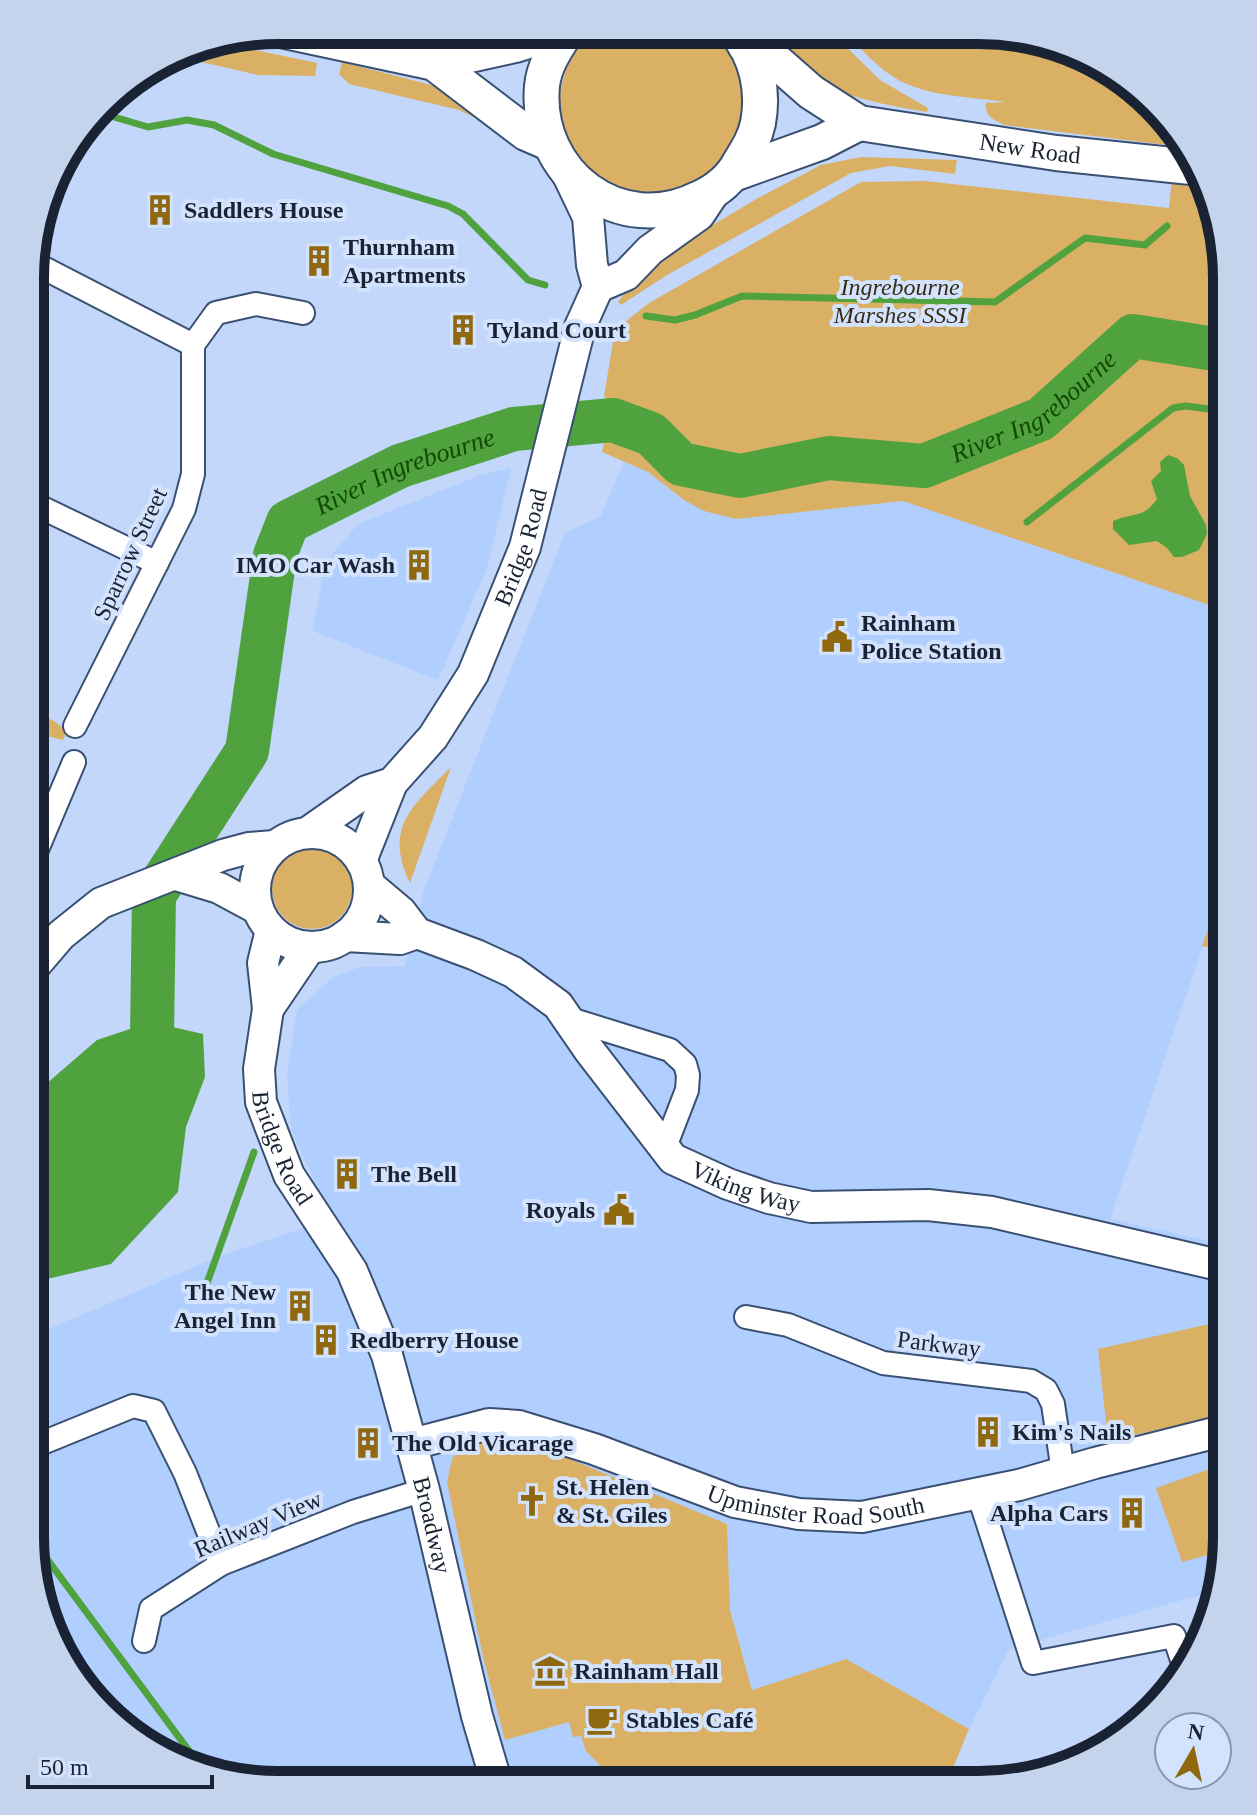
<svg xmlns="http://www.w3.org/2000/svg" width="1257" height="1815" font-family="Georgia,serif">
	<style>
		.built { fill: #b0cefe }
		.green { fill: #dab065 }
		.water { fill: #50a23f }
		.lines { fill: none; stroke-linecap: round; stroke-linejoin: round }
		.stream { stroke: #50a23f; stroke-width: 7 }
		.river { stroke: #50a23f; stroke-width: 44 }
		.street-casing { stroke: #3a5073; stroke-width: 26 }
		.secondary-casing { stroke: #3a5073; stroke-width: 34 }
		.primary-casing { stroke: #3a5073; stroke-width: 38 }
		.street { stroke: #fff; stroke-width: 22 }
		.secondary { stroke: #fff; stroke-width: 30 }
		.primary { stroke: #fff; stroke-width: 34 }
		.labels { text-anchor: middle; stroke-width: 8; stroke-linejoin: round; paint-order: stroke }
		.street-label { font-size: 24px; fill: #1a2333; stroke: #d4e3fd }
		.poi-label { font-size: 24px; font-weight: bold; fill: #1a2333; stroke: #d4e3fd; text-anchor: start }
		.park-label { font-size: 24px; font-style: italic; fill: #392d18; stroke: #d4e3fd }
		.water-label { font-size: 26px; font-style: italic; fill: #124903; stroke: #d4e3fd }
		.rim { fill: none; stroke: #1a2333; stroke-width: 10 }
	</style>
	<rect width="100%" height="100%" fill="#c2d7f9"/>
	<g class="built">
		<path d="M624,461L648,472L684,500L704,510L736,519L903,501L1227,611V875L1110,1219L1227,1245L1226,1554L1214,1591L1009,1649L969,1729L846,1659L752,1690L730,1610L727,1524L467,1441L452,1459L447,1482L483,1657L505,1739L569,1722L581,1735L586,1751L599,1764L605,1777L595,1784L246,1783L127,1734L55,1646L30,1538V1337L215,1258L332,1218L291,1130L287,1073L297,1010L332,978L360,967L405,966L423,892L565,533L601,516Z"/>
		<path d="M511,468L487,568L438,680L313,631L325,563L358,524L481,475Z"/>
	</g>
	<g class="green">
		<path d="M364,30L487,31C444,44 407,37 364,30Z"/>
		<path d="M593,31H712C739,58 747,82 742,119C740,134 732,144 724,157C711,176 692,188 670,192C573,205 522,99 593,31Z"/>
		<path d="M773,31L831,32L880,80L928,108L927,112C865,101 806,93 773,31Z"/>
		<path d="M845,32H1012L1130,81L1202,169L1227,277V611L903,501L736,519L704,511L684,500L648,472L602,452L612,406L604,396L615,330L649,303L861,182L925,181L1169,208L1175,146L1004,125C993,119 985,117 986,103L1005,102C973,97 936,97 907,84C883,74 862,50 845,32Z"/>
		<path d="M199,43L198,48L219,53L222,43L317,63L315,76L258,75L175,56Z"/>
		<path d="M342,62L435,86L455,95L499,129L459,110L349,84L339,74Z"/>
		<path d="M861,157L957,160L955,174L890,166L851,173L667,275L621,305L618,302L636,278L666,253L758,198L821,165Z"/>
		<path d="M31,710L54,721L67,731L63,740L46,736L31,729Z"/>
		<path d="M451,767L410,883C383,826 414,805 451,767Z"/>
		<circle cx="312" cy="889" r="40"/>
		<path d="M1227,875V952L1202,946Z"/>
		<path d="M1227,1320L1226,1414L1108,1441L1098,1349Z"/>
		<path d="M509,1434L727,1524L730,1610L752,1690L846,1659L969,1729L946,1785L610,1784L599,1764L586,1751L581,1736L573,1737L569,1722L505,1740L483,1657L447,1482L452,1459L467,1441Z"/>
		<path d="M1226,1463V1550L1182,1562L1156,1488Z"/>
	</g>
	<g class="water">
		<path d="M1168,455L1177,458L1184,465L1190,496L1206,525L1207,534L1199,550L1182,557H1174L1167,548L1157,541L1129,545L1113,529V521C1134,512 1143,519 1157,499L1151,481L1161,471L1160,462Z"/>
		<path d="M151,1022L203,1034L205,1077L186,1127L178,1192L111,1264L30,1283L31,1097L97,1040Z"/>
	</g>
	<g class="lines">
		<g class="stream">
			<path d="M97,112L148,127L187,120L214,125L273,154L448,206L463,214L528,280L545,285"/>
			<path d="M646,316L675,320L695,315L742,296L995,302L1085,238L1145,245L1167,226"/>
			<path d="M1027,522L1173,408L1186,406L1209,409"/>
			<path d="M194,1290L207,1283L254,1152"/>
			<path d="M30,1536L198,1763"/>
		</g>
		<path class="river" id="s1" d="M131,1075L152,1037L154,895L247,751L275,555L288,522L400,466L514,429L613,420L651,434L681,464L740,476L829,458L924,466L1041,419L1133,336L1227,351"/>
		<defs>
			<g id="street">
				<path d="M32,262L193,345V474L184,509L75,726"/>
				<path d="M193,345L216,313L256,304L303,313"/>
				<path d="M32,503L157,563"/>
				<path d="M31,864L74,762"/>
				<path d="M570,1019L670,1050L685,1064L688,1075L687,1090L665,1147"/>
				<path d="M746,1317L788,1325L883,1363L1031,1381L1046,1390L1053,1404L1063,1472"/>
				<path d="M30,1448L133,1406L154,1411L185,1473L221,1564"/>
				<path d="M978,1493L1033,1663L1174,1636L1186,1672"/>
				<path d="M144,1641L151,1609L221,1564L353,1512L424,1490"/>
			</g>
			<g id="secondary">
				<path d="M598,287L626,275L650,250L699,215L715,191"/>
				<path d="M307,833L367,791L392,783"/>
				<circle cx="312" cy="890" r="57"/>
				<path id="s2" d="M361,861L392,783L433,737L473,674L525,547L580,327L598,287L592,265L588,217L566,171"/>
				<path d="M176,875L219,888L258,909"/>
				<path d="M369,885L401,912L417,933"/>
				<path id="s3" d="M271,930L263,963L268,1009L259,1069L261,1102L289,1175L352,1271L387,1355L424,1490L477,1716L497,1784"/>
				<path id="s4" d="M417,933L476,955L513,972L558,1005L589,1050L673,1159L728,1184L769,1198L811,1207L928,1205L992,1212L1227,1267"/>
				<path d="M345,936L400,939L417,933"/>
				<path d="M31,970L61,935L101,903L223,855L249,848L275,846"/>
				<path d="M268,1009L310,947"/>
				<path id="s5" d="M412,1444L489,1424L519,1426L594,1449L735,1502L799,1514L862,1517L1019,1485L1095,1463L1226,1430"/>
			</g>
			<g id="primary">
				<path d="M280,30L434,63L526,133L549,143"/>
				<path d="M567,31C556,48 544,65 542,86C534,174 620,239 700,198C718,190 731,179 740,162C748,149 755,138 758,123C764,91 757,56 735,31"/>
				<path id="s6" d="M745,45L770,56L811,92L859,123L1056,153L1201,168"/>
				<path d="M434,63L515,45L560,31"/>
				<path d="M733,174L822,142L859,123"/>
			</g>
		</defs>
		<use href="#street" class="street-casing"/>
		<use href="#secondary" class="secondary-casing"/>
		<use href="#primary" class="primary-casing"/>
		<use href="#street" class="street"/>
		<use href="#secondary" class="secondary"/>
		<use href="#primary" class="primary"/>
	</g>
	<defs>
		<symbol id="building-bare" viewBox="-9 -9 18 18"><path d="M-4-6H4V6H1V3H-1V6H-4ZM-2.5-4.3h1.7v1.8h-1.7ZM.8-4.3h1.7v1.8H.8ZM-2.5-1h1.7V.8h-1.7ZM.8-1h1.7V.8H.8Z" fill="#90680f" stroke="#d4e3fd" stroke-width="2.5" paint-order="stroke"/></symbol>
		<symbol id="civic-bare" viewBox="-9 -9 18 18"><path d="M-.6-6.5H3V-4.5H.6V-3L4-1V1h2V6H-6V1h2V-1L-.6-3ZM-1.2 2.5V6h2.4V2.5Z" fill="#90680f" stroke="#d4e3fd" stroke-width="2.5" paint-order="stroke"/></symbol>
		<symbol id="church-bare" viewBox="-9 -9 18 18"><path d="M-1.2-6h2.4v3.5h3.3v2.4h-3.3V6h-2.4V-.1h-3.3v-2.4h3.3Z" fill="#90680f" stroke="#d4e3fd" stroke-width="2.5" paint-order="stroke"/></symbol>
		<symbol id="museum-bare" viewBox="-9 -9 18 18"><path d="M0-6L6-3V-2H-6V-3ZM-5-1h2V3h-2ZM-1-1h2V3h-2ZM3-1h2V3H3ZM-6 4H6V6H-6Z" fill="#90680f" stroke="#d4e3fd" stroke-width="2.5" paint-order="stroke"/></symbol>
		<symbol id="cafe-bare" viewBox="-9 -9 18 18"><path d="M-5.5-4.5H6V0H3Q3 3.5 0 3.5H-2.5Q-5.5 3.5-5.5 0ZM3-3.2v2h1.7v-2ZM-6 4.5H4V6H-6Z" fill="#90680f" stroke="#d4e3fd" stroke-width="2.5" paint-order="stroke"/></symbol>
	</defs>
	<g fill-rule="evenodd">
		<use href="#building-bare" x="138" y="188" width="44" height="44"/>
		<use href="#building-bare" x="297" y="239" width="44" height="44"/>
		<use href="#building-bare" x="441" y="308" width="44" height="44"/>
		<use href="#building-bare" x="397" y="543" width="44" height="44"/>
		<use href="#civic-bare" x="815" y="615" width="44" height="44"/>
		<use href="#building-bare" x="325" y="1152" width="44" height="44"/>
		<use href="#civic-bare" x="597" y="1188" width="44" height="44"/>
		<use href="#building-bare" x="278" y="1284" width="44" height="44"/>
		<use href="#building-bare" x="304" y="1318" width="44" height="44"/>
		<use href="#building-bare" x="966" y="1410" width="44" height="44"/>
		<use href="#building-bare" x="346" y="1421" width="44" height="44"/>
		<use href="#church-bare" x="510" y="1479" width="44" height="44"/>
		<use href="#building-bare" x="1110" y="1491" width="44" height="44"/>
		<use href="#museum-bare" x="528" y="1649" width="44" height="44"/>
		<use href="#cafe-bare" x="580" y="1698" width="44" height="44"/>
	</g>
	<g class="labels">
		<g class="street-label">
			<text dy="8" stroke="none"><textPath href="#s6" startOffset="312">New Road</textPath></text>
			<text dy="8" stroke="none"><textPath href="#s2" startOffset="356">Bridge Road</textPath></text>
			<text transform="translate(130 554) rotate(-65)" y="8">Sparrow Street</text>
			<text dy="8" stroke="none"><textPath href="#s3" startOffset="224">Bridge Road</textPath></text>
			<text dy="8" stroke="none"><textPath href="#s4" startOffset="430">Viking Way</textPath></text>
			<text transform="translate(939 1344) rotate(7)" y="8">Parkway</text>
			<text dy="8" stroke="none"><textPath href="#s5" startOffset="420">Upminster Road South</textPath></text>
			<text transform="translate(258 1524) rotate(-23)" y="8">Railway View</text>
			<text dy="8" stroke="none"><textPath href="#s3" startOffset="634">Broadway</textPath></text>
		</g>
		<g class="poi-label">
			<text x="184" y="218">Saddlers House</text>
			<text x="343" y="255">Thurnham<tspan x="343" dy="28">Apartments</tspan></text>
			<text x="487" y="338">Tyland Court</text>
			<text x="395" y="573" text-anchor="end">IMO Car Wash</text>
			<text x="861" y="631">Rainham<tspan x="861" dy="28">Police Station</tspan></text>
			<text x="371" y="1182">The Bell</text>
			<text x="595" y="1218" text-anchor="end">Royals</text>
			<text x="276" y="1300" text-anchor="end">The New<tspan x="276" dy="28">Angel Inn</tspan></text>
			<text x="350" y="1348">Redberry House</text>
			<text x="1012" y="1440">Kim's Nails</text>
			<text x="392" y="1451">The Old Vicarage</text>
			<text x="556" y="1495">St. Helen<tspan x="556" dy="28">&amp; St. Giles</tspan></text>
			<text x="1108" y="1521" text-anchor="end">Alpha Cars</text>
			<text x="574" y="1679">Rainham Hall</text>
			<text x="626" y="1728">Stables Café</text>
		</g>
		<g class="park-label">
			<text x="900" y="295">Ingrebourne<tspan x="900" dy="28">Marshes SSSI</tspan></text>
		</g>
		<g class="water-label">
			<text dy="9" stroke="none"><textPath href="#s1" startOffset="1390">River Ingrebourne</textPath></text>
			<text dy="9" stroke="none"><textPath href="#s1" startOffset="718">River Ingrebourne</textPath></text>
		</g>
	</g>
	<path d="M0 0H1257V1815H0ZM278 44H979A234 234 0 0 1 1213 278V1537A234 234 0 0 1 979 1771H278A234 234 0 0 1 44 1537V278A234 234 0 0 1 278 44Z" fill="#c5d4ed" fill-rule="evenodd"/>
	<path class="rim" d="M278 44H979A234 234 0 0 1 1213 278V1537A234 234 0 0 1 979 1771H278A234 234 0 0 1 44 1537V278A234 234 0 0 1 278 44Z"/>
	<g transform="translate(1193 1751) rotate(9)"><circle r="38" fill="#d4e3fd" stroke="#8a96ac" stroke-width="2"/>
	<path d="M0-6L14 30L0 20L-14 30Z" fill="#90680f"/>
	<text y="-12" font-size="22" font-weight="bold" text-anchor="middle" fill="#1a2333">N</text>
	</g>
	<path d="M28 1775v12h184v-12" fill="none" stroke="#1a2333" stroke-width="4"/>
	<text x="40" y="1775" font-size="24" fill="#1a2333" stroke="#d4e3fd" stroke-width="6" paint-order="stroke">50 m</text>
</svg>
